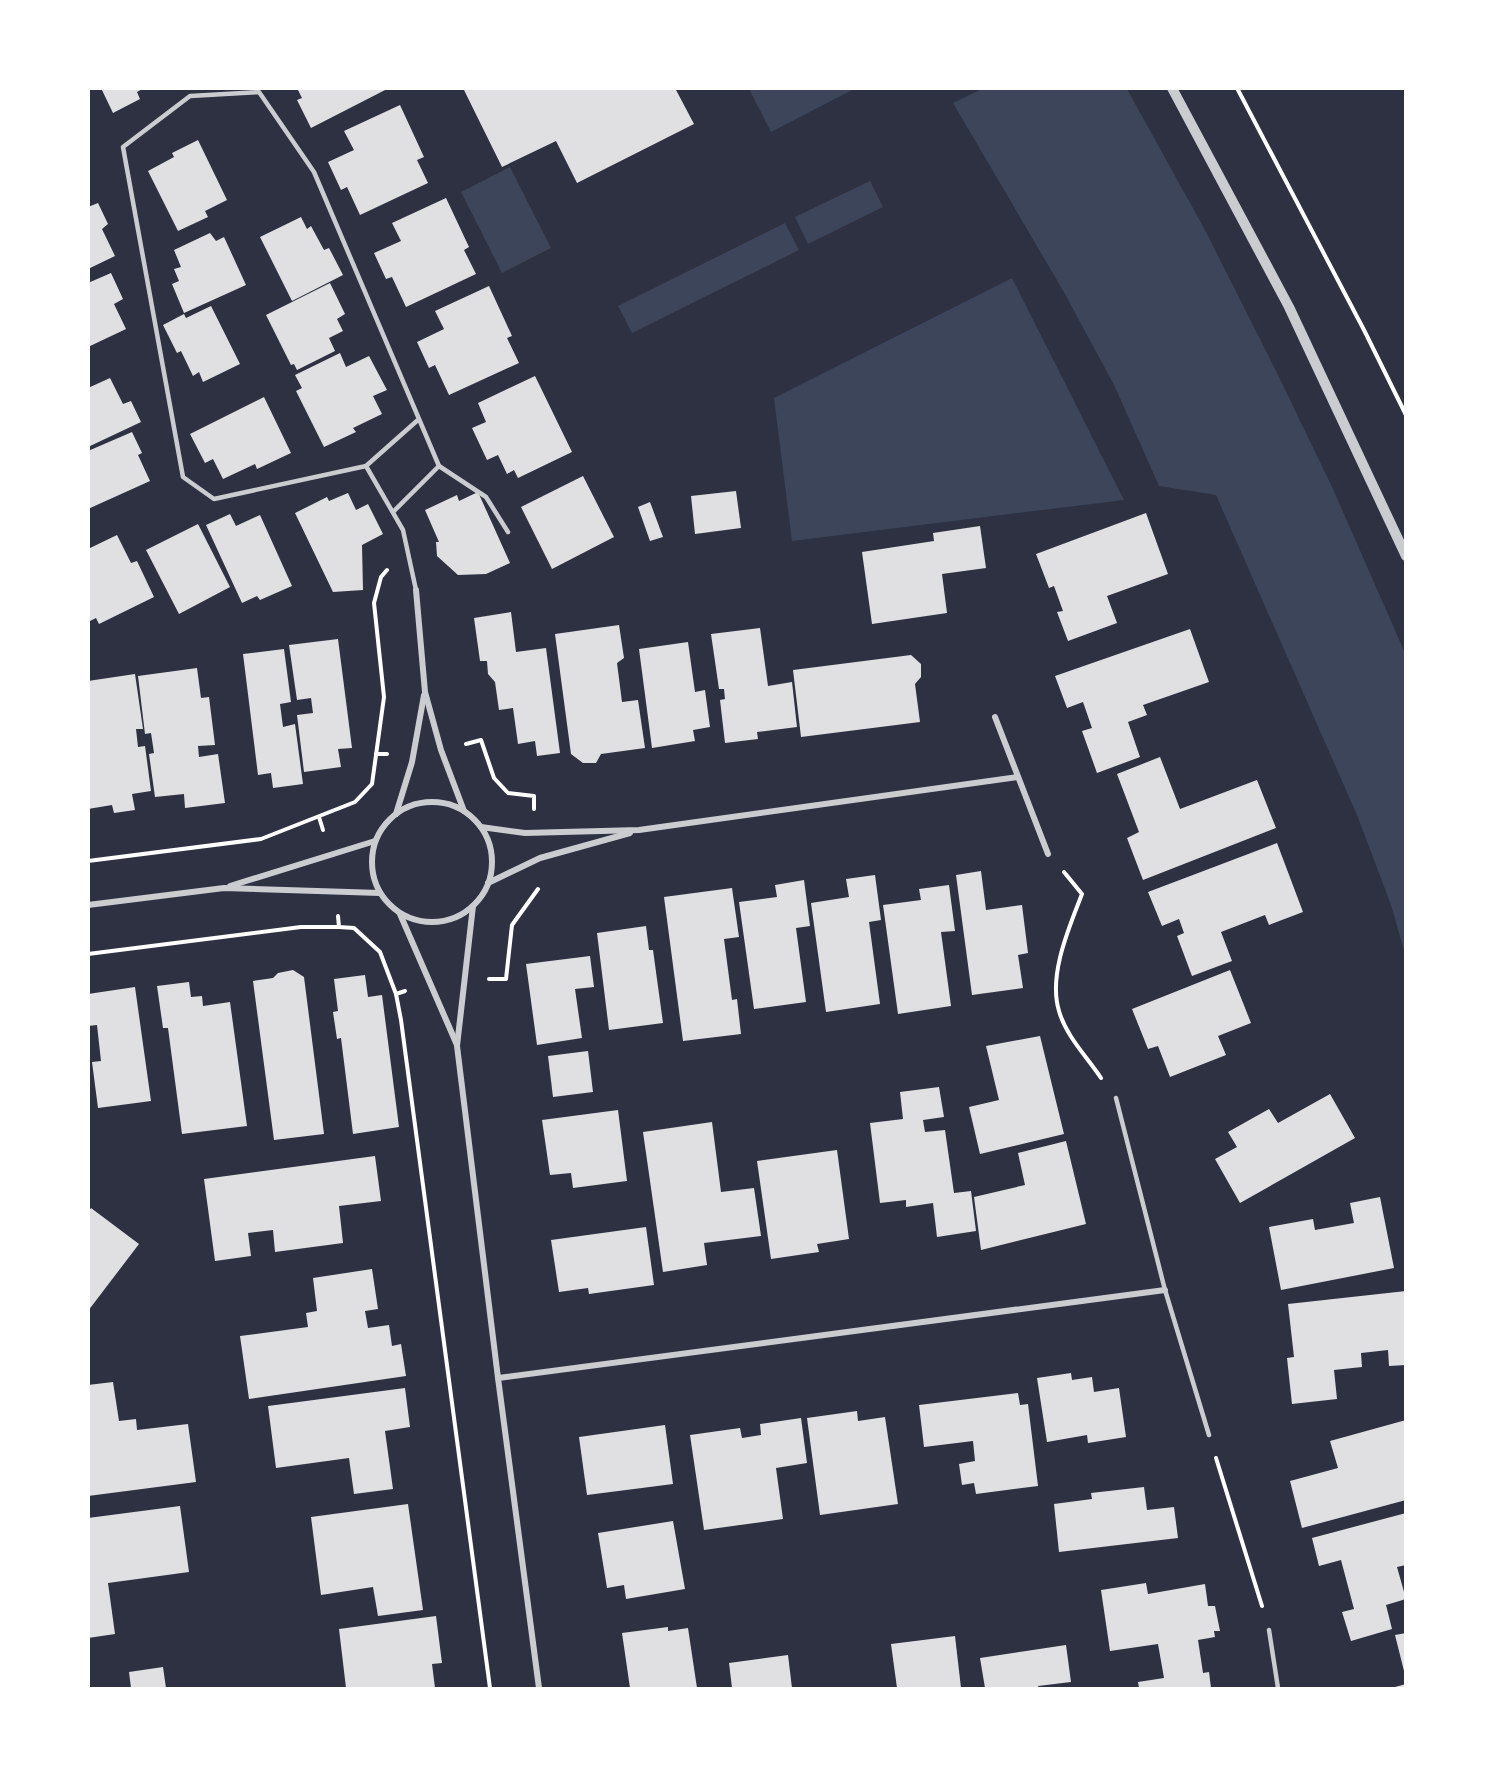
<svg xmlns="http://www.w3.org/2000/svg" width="1494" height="1777" font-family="'Varela Round',sans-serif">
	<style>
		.green { fill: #3c4559 }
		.building { fill: #e0e0e3 }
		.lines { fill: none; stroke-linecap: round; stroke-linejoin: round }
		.path { stroke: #fff; stroke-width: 4 }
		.service { stroke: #caccd0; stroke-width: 4.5 }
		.minor { stroke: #caccd0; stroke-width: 6 }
		.tertiary { stroke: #caccd0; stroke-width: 10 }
	</style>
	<rect width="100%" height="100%" fill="#2d3142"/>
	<g class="green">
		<path d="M749,89H854L771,132Z"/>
		<path d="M982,89H1127L1205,230L1280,379L1333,489L1405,653V954L1391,905L1357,815L1216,495L1159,486L1115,387L1065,294L953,103Z"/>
		<path d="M510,167L551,248L502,273L461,192Z"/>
		<path d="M870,181L883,207L808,244L795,217Z"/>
		<path d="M785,223L799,250L632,333L618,306Z"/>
		<path d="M1012,278L1124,500L792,541L774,398Z"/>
	</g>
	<g class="building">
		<path d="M101,88H144L137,92L140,99L113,113Z"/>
		<path d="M297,88H389L311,128L297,100L302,98Z"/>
		<path d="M463,88H675L694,124L577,183L556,141L502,167Z"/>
		<path d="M400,105L424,157L417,160L428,183L360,215L347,187L341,190L328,162L354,150L344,131Z"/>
		<path d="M198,140L227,200L205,211L208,217L178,231L148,171L174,157L172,153Z"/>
		<path d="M446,198L469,247L464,250L476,274L406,307L392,277L386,279L374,253L401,241L392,223Z"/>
		<path d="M98,203L108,224L102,229L115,256L88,269V207Z"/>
		<path d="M301,217L307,229L311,226L324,250L329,248L343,275L292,301L260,237Z"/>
		<path d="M210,233L216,241L224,237L246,285L184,313L172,284L179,281L174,269L181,267L174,250Z"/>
		<path d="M111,273L123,299L114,304L126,329L88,347V283Z"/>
		<path d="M330,283L345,314L337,319L343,331L329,338L335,351L297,370L294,364L291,365L266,315Z"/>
		<path d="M489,286L512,336L507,338L519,363L449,395L435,365L429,368L417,342L444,329L435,311Z"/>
		<path d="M211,306L240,364L203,382L199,372L193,376L181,351L177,353L163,325L184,314L186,318Z"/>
		<path d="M340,353L346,367L369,356L387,390L373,396L382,414L353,428L356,432L324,447L296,391L302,388L295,375Z"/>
		<path d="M535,376L572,452L518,478L514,470L507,474L498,455L487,460L472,428L486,422L478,403Z"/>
		<path d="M110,378L123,404L131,401L141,422L88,447V388Z"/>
		<path d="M264,397L291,453L257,469L255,464L223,479L213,459L205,463L190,434Z"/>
		<path d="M132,432L142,453L138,455L150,481L88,509V451Z"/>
		<path d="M583,476L614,537L552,569L521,507Z"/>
		<path d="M736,491L741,528L695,534L691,496Z"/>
		<path d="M478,492L510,563L486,574L458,575L437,556L436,542H439L425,510L457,495L459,501Z"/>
		<path d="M348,493L356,510L368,504L383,534L362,545L363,590L333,592L295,513L327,497L329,501Z"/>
		<path d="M650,502L663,537L650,541L638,507Z"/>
		<path d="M1146,513L1168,574L1107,596L1117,623L1068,641L1057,612L1063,611L1054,586L1049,588L1036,554Z"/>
		<path d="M230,514L236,526L260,515L292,586L260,600L257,596L242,603L206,525Z"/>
		<path d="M198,524L230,587L179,614L146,550Z"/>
		<path d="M980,526L986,568L942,574L947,613L872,624L862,552L934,541L933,533Z"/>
		<path d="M117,535L131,563L137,561L154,597L99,624L96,618L88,622V549Z"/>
		<path d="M511,612L516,652L546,648L560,753L537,756L535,741L518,744L513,708L499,710L495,682L488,674L487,661H480L474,618Z"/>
		<path d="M619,625L624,658L617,663L622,702L638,700L645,748L601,754L596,763H583L571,754L555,634Z"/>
		<path d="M760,628L768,686L792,682L797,727L757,732L758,739L725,743L720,700L725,699L724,689H719L711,634Z"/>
		<path d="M1190,629L1209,682L1143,705L1147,715L1128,722L1140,757L1097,773L1082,731L1092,728L1083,702L1067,708L1055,676Z"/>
		<path d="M338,639L352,748L338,749L341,767L304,772L297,715L313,713L311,698L297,700L289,645Z"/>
		<path d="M688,642L695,692L705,690L710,727L693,730L695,741L652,748L639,649Z"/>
		<path d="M284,649L291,702L280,704L283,727L295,724L303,784L273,788L271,773L258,775L243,654Z"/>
		<path d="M911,655L921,664V677L915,684L920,722L801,737L793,670Z"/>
		<path d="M197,668L201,698L209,697L215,745L198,746L199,757L218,754L225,803L185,808L184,794L155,797L149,754L154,753L151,733L145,734L138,676Z"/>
		<path d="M135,674L143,729H136L138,747L145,746L151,791L132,794L135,810L114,813L112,805L88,809V681Z"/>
		<path d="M1160,757L1180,809L1257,780L1276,828L1143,880L1127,838L1139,832L1117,774Z"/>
		<path d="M1277,843L1303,912L1269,925L1265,915L1221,932L1232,961L1192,976L1177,936L1184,933L1179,919L1162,926L1148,892Z"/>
		<path d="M981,871L986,910L1022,905L1028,953L1018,955L1023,988L972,995L956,875Z"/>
		<path d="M875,875L881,920L869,922L880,1004L826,1012L811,903L849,897L846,879Z"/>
		<path d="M804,880L810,926L796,928L806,1002L754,1009L739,902L777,897L775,885Z"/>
		<path d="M949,885L955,931L941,932L951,1006L898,1014L883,905L921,900L919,889Z"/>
		<path d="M732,888L739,937L724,939L732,1000L737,999L741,1034L683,1041L664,897Z"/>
		<path d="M646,926L649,950H653L663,1023L609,1030L597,933Z"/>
		<path d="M590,956L594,987L575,989L582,1038L537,1045L526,964Z"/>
		<path d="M293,970L304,977L324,1134L274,1140L253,981L273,978L278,973Z"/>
		<path d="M1230,970L1251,1023L1218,1036L1226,1055L1170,1077L1158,1046L1148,1049L1132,1009Z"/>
		<path d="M365,975L368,997L382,995L399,1127L353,1134L341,1038L337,1039L333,1012L338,1011L334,979Z"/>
		<path d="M189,982L191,997L202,996L203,1006L230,1002L247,1126L182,1134L168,1028H163L157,986Z"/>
		<path d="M135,987L151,1101L98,1108L92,1062L101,1061L97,1025L88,1026V994Z"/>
		<path d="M1040,1036L1064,1134L980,1154L969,1107L999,1100L986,1046Z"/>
		<path d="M588,1051L593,1092L553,1097L548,1056Z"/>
		<path d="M939,1087L944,1117L923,1120L925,1132L945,1130L954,1193L971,1191L976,1231L937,1237L933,1203L906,1207V1200L880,1203L870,1123L903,1119L900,1092Z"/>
		<path d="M1330,1094L1355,1138L1240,1203L1215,1159L1237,1147L1228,1132L1269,1109L1278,1123Z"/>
		<path d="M618,1110L627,1181L573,1188L571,1173L550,1175L542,1120Z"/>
		<path d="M712,1122L721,1192L754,1188L761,1236L704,1243L707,1265L663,1272L643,1132Z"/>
		<path d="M1066,1141L1086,1224L981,1250L974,1197L1025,1185L1018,1153Z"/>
		<path d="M837,1150L849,1239L817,1244L819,1252L771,1259L757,1161Z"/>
		<path d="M375,1156L381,1201L339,1206L343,1243L275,1252L273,1230L248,1233L251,1256L215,1261L204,1179Z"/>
		<path d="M1380,1197L1394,1268L1281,1290L1269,1227L1313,1219L1315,1230L1354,1223L1350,1203Z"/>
		<path d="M91,1208L139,1244L88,1311V1212Z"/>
		<path d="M646,1227L654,1285L589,1294L588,1288L559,1292L551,1240Z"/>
		<path d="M372,1269L378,1309L365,1311L368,1328L389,1325L392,1346L401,1344L406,1376L249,1399L240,1336L308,1327L306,1313L317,1311L313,1278Z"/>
		<path d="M1406,1291V1365L1389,1366L1388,1350L1361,1353L1362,1367L1334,1370L1337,1399L1292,1404L1287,1358L1294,1357L1288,1304Z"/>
		<path d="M1071,1373L1072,1380L1092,1377L1094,1392L1119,1388L1126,1437L1088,1443L1087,1435L1047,1442L1037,1378Z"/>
		<path d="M113,1382L119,1421L136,1419L137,1430L188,1424L196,1482L88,1496V1385Z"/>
		<path d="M405,1388L410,1427L385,1431L393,1489L354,1494L349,1458L276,1468L268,1406Z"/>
		<path d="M1018,1393L1020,1405L1028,1404L1038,1486L976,1494L974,1483L962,1485L959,1464L975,1461L973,1441L924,1447L919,1405Z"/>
		<path d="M857,1411L858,1421L885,1417L898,1504L820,1515L807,1418Z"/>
		<path d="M801,1418L807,1463L776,1468L783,1519L704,1530L690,1435L740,1428L742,1438L761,1435L760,1424Z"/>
		<path d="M1406,1420V1500L1302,1528L1290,1481L1338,1468L1330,1441Z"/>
		<path d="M665,1425L673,1484L587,1495L579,1437Z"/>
		<path d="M1144,1487L1147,1510L1174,1507L1178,1538L1059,1552L1054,1504L1092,1499L1091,1493Z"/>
		<path d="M408,1504L423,1610L378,1616L373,1587L321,1595L311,1517Z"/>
		<path d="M180,1506L189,1572L108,1583L115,1634L88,1638V1518Z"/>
		<path d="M1406,1513V1565L1397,1567L1406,1599L1386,1605L1392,1629L1351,1641L1342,1612L1354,1609L1341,1560L1319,1566L1312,1538Z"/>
		<path d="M673,1521L685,1589L626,1599L624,1585L607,1588L598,1533Z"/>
		<path d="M1146,1583L1148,1594L1205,1584L1208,1606H1215L1220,1631H1214L1215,1637L1198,1640L1203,1673L1209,1672L1211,1688H1139L1138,1682L1164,1678L1158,1644L1110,1651L1101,1590Z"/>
		<path d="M436,1616L442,1663L432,1664L435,1688H346L339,1629Z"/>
		<path d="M668,1627V1631L688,1628L697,1688H630L622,1633Z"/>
		<path d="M1406,1633V1675H1405L1395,1635Z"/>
		<path d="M955,1636L961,1688H897L891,1644Z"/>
		<path d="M1066,1645L1071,1682L1038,1686L1039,1688H985L980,1658Z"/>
		<path d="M788,1655L792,1688H732L729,1663Z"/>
		<path d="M163,1667L166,1688H131L129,1672Z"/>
		<path d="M1406,1684V1688H1395V1687Z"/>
	</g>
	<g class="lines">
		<g class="path">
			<path d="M1237,88L1364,330L1406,415"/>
			<path d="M466,744L481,740L494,778L508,793L534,796V809"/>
			<path d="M376,754H387"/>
			<path d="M319,817L323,830"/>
			<path d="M88,861L261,839L355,802L372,784L384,697L374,603L381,577L387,570"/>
			<path d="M1064,872L1082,894C1069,928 1048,975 1059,1011C1066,1036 1087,1057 1101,1078"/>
			<path d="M338,916L339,927L354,928L380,952L396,994L405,991"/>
			<path d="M88,954L301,927H339"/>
			<path d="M489,979H506L512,925L538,889"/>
			<path d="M396,994L401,1020L490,1688"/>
			<path d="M1216,1458L1262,1606"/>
		</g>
		<g class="service">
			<path d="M419,419L366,466L214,499L183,477L123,147L190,96L259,92L314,172L439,466L486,497L508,532"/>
			<path d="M366,466L403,530L416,590"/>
			<path d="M393,512L439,466"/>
			<path d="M1116,1098L1165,1290L1209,1435"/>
			<path d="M1269,1630L1278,1688"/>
		</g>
		<g class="minor">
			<path d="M416,590L425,692L441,750L464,811"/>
			<path d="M995,717L1048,854"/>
			<circle cx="432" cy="862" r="60"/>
			<path d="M396,814L412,762L424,695"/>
			<path d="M481,827L525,833L639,830L1018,777"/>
			<path d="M488,883L540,858L630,833"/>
			<path d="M230,886L375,841"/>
			<path d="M88,905L224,888L380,893"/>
			<path d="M473,906L457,1046L498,1378L539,1688"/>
			<path d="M400,914L457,1045"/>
			<path d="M498,1378L1165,1290"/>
		</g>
		<path class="tertiary" d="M1172,88L1289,307L1406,556"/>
	</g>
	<rect width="1494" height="1777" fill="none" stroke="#ffffff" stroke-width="180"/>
</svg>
